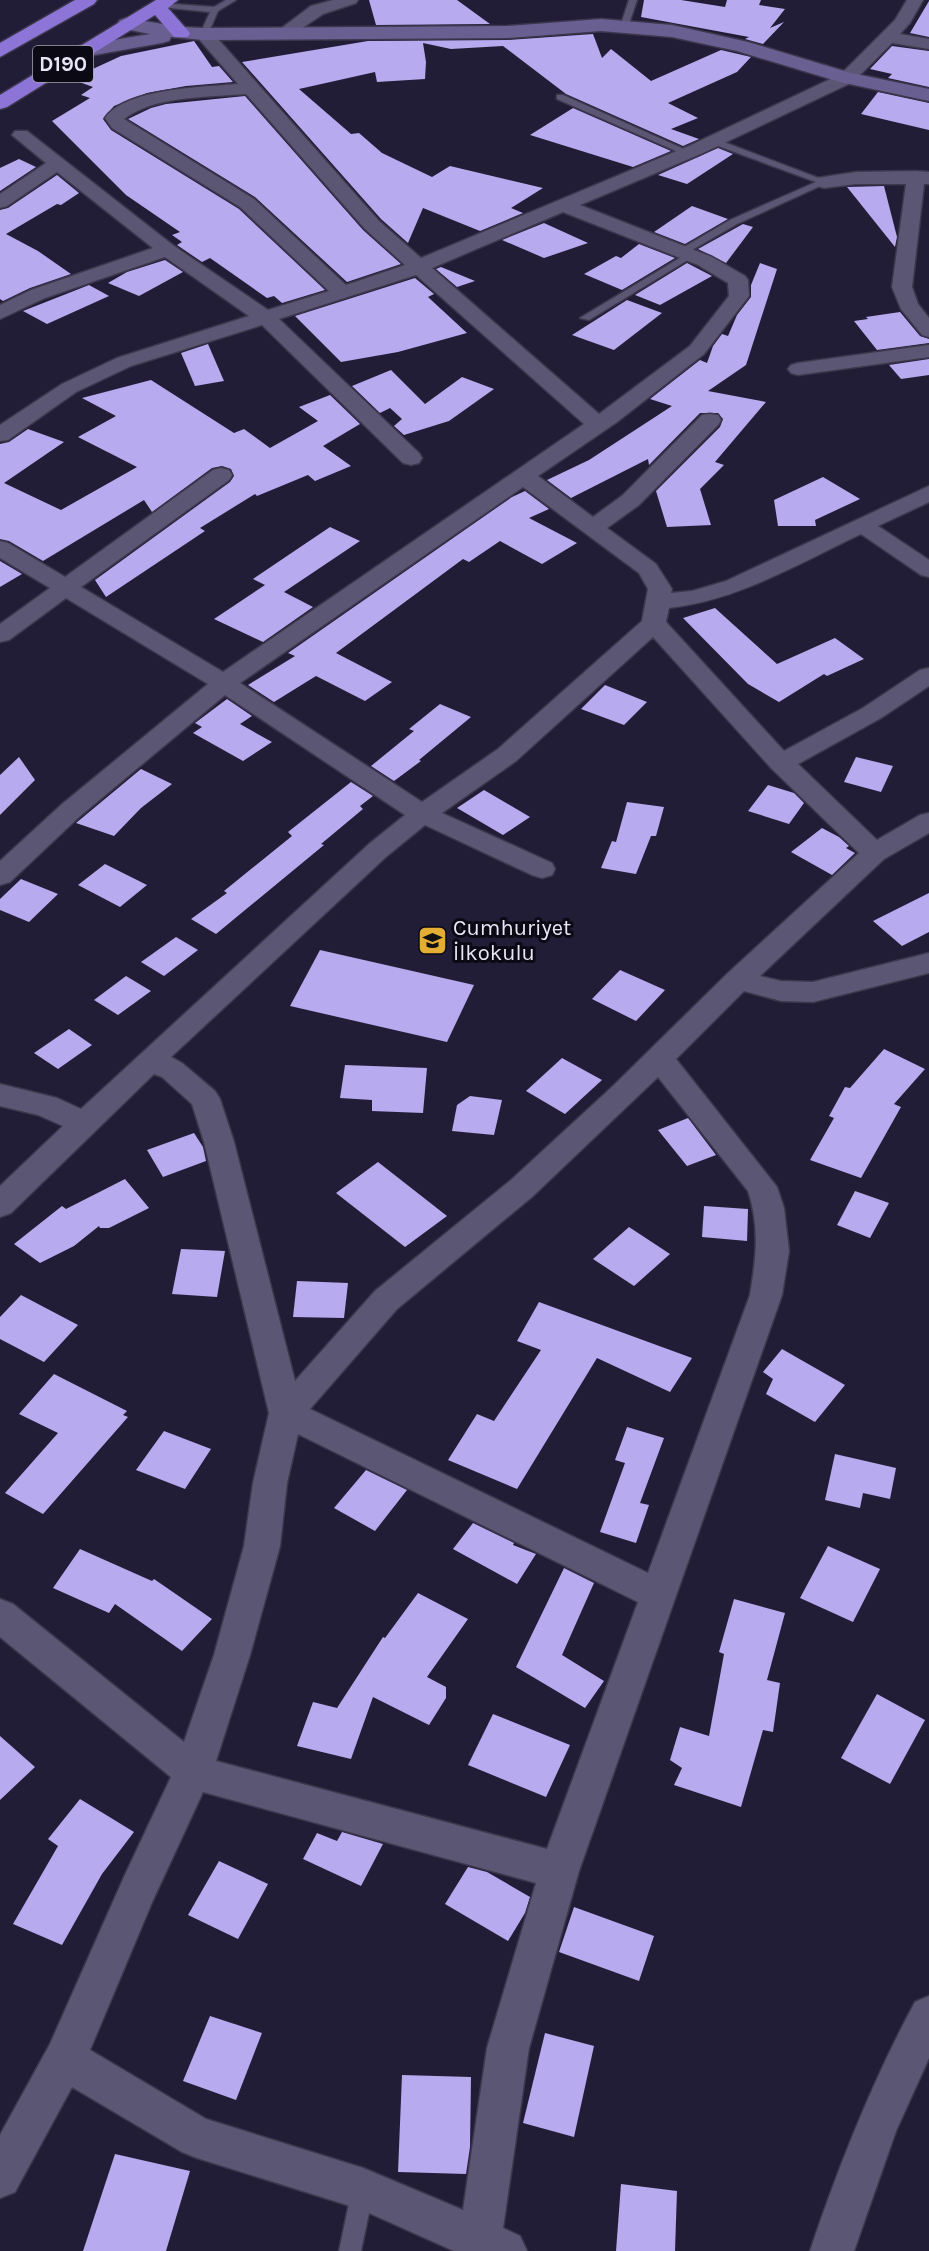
<svg xmlns="http://www.w3.org/2000/svg" width="929" height="2251" font-family="Karla,sans-serif">
	<style>
		.building { fill: #b7aaee }
		.lines { fill: none; stroke-linecap: round; stroke-linejoin: round }
		.lane-casing { stroke: #3c374d; stroke-width: 3 }
		.street-casing { stroke: #3c374d; stroke-width: 3 }
		.secondary-casing { stroke: #3c374d; stroke-width: 3 }
		.highway-casing { stroke: #3c374d; stroke-width: 3 }
		.lane { fill: #5b5673; fill-rule: evenodd }
		.street { fill: #5b5673; fill-rule: evenodd }
		.secondary { fill: #6a5f91; fill-rule: evenodd }
		.highway { fill: #8c75d7; fill-rule: evenodd }
		.labels { text-anchor: middle; stroke-width: 6; stroke-linejoin: round; paint-order: stroke }
		.shield { fill: #0b0914; stroke: #a6a3b2; stroke-width: 1.5 }
		.shield-label { font-size: 21px; font-weight: bold; fill: #e8e5f6 }
		.poi-label { font-size: 22px; fill: #e8e5f6; stroke: #0b0914; text-anchor: start }
	</style>
	<rect width="100%" height="100%" fill="#221d36"/>
	<g class="building">
		<path d="M369,0H457L490,24L376,25Z"/>
		<path d="M644,0H681L725,7L727,0H761L759,5L785,9L770,28L784,22L763,44L745,39L749,37L641,17Z"/>
		<path d="M929,1V37L910,33Z"/>
		<path d="M593,34L602,58L611,49L651,81L721,50L751,57L737,72L668,103L698,118L671,129L699,139L683,146L566,94L503,46L451,49L423,43L426,62L425,79L377,82L375,72L299,89L351,134L359,133L382,153L432,177L450,166L543,188L511,208L523,213L480,231L423,208L408,243L381,219L242,62L368,41L507,40Z"/>
		<path d="M194,41L212,67L219,66L233,82L186,86L147,93L114,106L103,119L111,130L239,209L325,290L282,303L274,296L267,298L210,258L202,262L177,245L182,242L172,235L180,232L126,195L52,121L90,98L81,95L93,87L71,79L121,56Z"/>
		<path d="M892,46L929,51V87L888,78L892,74L870,69Z"/>
		<path d="M878,92L929,103V130L861,114Z"/>
		<path d="M245,96L363,230L401,264L347,282L255,197L128,119L151,108L166,104Z"/>
		<path d="M573,108L671,151L633,167L530,135Z"/>
		<path d="M718,148L733,154L687,184L658,175Z"/>
		<path d="M19,159L36,167L0,191V168Z"/>
		<path d="M57,175L79,193L61,205L57,204L6,234L38,251L71,274L30,288L3,301L0,299V210L8,208Z"/>
		<path d="M884,186L897,237L895,247L847,187Z"/>
		<path d="M692,206L728,219L685,244L654,232Z"/>
		<path d="M544,223L588,243L544,258L502,240Z"/>
		<path d="M743,224L753,227L726,263L698,249Z"/>
		<path d="M639,244L675,258L622,290L584,274L616,256L621,258Z"/>
		<path d="M165,260L183,272L139,296L108,283L127,272Z"/>
		<path d="M687,263L712,276L660,305L635,295Z"/>
		<path d="M760,263L777,269L746,365L708,391L766,402L715,462L724,465L700,489L711,525L667,527L656,491L720,427L723,419L718,413H700L649,465L648,459L571,498L547,480L589,460L672,406L650,399L700,360L707,363L713,346L722,334L728,336L737,315L751,297V285Z"/>
		<path d="M441,267L475,281L457,287L436,269Z"/>
		<path d="M415,278L434,294L428,297L467,333L398,352L341,362L295,316Z"/>
		<path d="M89,285L109,296L47,324L23,311Z"/>
		<path d="M627,300L662,313L614,350L572,335Z"/>
		<path d="M900,312L920,336L929,339V343L877,350L854,321L868,319L866,317Z"/>
		<path d="M208,344L224,381L195,386L181,353Z"/>
		<path d="M929,359V375L901,379L889,365Z"/>
		<path d="M391,370L425,404L462,377L494,389L449,421L404,435L394,426L402,419L390,408L380,413L352,386Z"/>
		<path d="M151,380L234,433L244,429L270,448L318,421L299,407L330,395L360,424L323,446L351,466L315,481L308,475L257,496L255,494L200,528L205,531L106,597L95,580L230,482L234,476L231,469L222,466L212,468L152,512L144,500L43,561L9,541L0,539V444L9,442L28,429L64,442L4,483L61,510L137,467L78,437L116,416L82,398Z"/>
		<path d="M823,477L860,499L815,520L816,526H778L774,500Z"/>
		<path d="M525,491L549,509L529,518L577,543L542,564L500,541L469,562L463,559L336,653L392,682L365,701L316,676L274,702L248,685L295,656L288,653L512,497Z"/>
		<path d="M330,527L360,541L284,592L313,607L263,642L214,619L265,585L253,579Z"/>
		<path d="M0,561L22,574L0,587Z"/>
		<path d="M715,608L777,664L835,638L864,659L827,676L824,674L779,702L748,684L683,618Z"/>
		<path d="M605,685L647,702L624,725L581,709Z"/>
		<path d="M227,699L252,716L240,724L272,742L243,761L193,733L202,727L195,723Z"/>
		<path d="M440,704L471,717L419,760L421,761L394,781L371,766L414,731L409,729Z"/>
		<path d="M19,757L35,780L0,815V775Z"/>
		<path d="M856,757L893,766L881,792L844,782Z"/>
		<path d="M141,769L172,784L141,808L114,836L76,823Z"/>
		<path d="M351,782L373,796L360,806L363,809L321,844L324,845L216,934L191,919L227,893L224,891L292,836L288,832Z"/>
		<path d="M768,785L794,793L804,803L789,824L748,811Z"/>
		<path d="M484,790L530,817L503,835L457,808Z"/>
		<path d="M627,802L664,807L656,836H651L636,874L601,868L612,841L616,842Z"/>
		<path d="M822,828L839,837L849,846L846,848L855,853L832,875L791,852Z"/>
		<path d="M105,864L147,885L120,907L78,885Z"/>
		<path d="M21,879L58,894L29,922L0,910V899Z"/>
		<path d="M929,893V932L902,946L873,921Z"/>
		<path d="M176,937L198,950L164,976L141,962Z"/>
		<path d="M320,950L474,985L447,1042L290,1006Z"/>
		<path d="M620,970L665,990L636,1021L592,999Z"/>
		<path d="M126,976L151,991L118,1015L94,1000Z"/>
		<path d="M69,1029L92,1045L58,1069L34,1053Z"/>
		<path d="M884,1049L925,1069L894,1104L901,1107L861,1178L810,1160L834,1118L829,1116L845,1087L850,1088Z"/>
		<path d="M562,1058L602,1080L565,1114L526,1091Z"/>
		<path d="M345,1065L427,1068L423,1113L372,1111V1100L340,1098Z"/>
		<path d="M470,1096L502,1100L494,1135L452,1131L457,1105Z"/>
		<path d="M688,1118L716,1155L687,1166L658,1130Z"/>
		<path d="M194,1133L203,1147L206,1161L163,1177L147,1150Z"/>
		<path d="M378,1162L447,1216L405,1247L336,1193Z"/>
		<path d="M125,1179L149,1208L109,1228H100L99,1226L74,1246L40,1263L14,1244L62,1206L66,1209Z"/>
		<path d="M855,1191L889,1203L870,1238L837,1225Z"/>
		<path d="M704,1206L748,1209L747,1241L702,1237Z"/>
		<path d="M629,1227L670,1254L634,1286L593,1259Z"/>
		<path d="M181,1249L225,1251L217,1297L172,1294Z"/>
		<path d="M297,1281L348,1283L344,1318L293,1317Z"/>
		<path d="M21,1295L78,1325L44,1362L0,1339V1317Z"/>
		<path d="M539,1302L692,1358L670,1392L597,1358L517,1489L448,1460L477,1414L494,1421L541,1350L517,1341Z"/>
		<path d="M782,1349L845,1385L815,1422L766,1394L773,1379L763,1372Z"/>
		<path d="M54,1374L127,1411L123,1415L128,1417L43,1514L5,1493L58,1433L19,1414Z"/>
		<path d="M627,1427L664,1438L640,1503L649,1505L636,1543L600,1532L625,1463L615,1460Z"/>
		<path d="M164,1431L211,1449L185,1489L136,1470Z"/>
		<path d="M835,1454L896,1468L890,1499L863,1493L860,1508L825,1500Z"/>
		<path d="M366,1470L407,1490L375,1531L334,1508Z"/>
		<path d="M473,1523L514,1543L513,1545L536,1554L517,1584L453,1549Z"/>
		<path d="M828,1546L880,1569L853,1622L800,1598Z"/>
		<path d="M80,1549L152,1581L154,1579L212,1619L182,1651L115,1604L109,1613L53,1588Z"/>
		<path d="M564,1568L594,1583L562,1655L604,1681L585,1708L516,1667Z"/>
		<path d="M418,1593L468,1619L427,1677L446,1687V1698L429,1725L373,1697L351,1759L297,1746L313,1702L337,1708L383,1637L385,1638Z"/>
		<path d="M734,1599L785,1613L767,1680L780,1683L773,1732L763,1730L741,1807L674,1785L682,1768L670,1760L680,1727L709,1736L724,1654L719,1652Z"/>
		<path d="M877,1694L925,1720L890,1784L841,1758Z"/>
		<path d="M493,1714L570,1745L546,1797L468,1765Z"/>
		<path d="M0,1736L35,1767L0,1800Z"/>
		<path d="M80,1799L134,1832L102,1874L62,1945L13,1924L58,1846L48,1839Z"/>
		<path d="M342,1832L383,1844L361,1886L303,1859L317,1833L337,1841Z"/>
		<path d="M219,1861L268,1884L238,1939L188,1915Z"/>
		<path d="M468,1867L487,1872L530,1897L525,1913L508,1941L445,1904Z"/>
		<path d="M574,1907L654,1936L639,1981L559,1952Z"/>
		<path d="M210,2016L262,2033L236,2100L183,2081Z"/>
		<path d="M545,2033L594,2046L574,2137L523,2123Z"/>
		<path d="M402,2075L471,2077L470,2147L466,2174L398,2172Z"/>
		<path d="M115,2154L190,2171L166,2251H83Z"/>
		<path d="M621,2184L677,2191L675,2251H616Z"/>
	</g>
	<g class="lines">
		<defs>
			<g id="lane">
				<path d="M226,0H236L218,11L208,34L204,37L200,34L210,12L160,7L156,5L160,3L214,7Z"/>
				<path d="M629,0H637L628,27L624,30L620,27Z"/>
				<path d="M557,95H563L693,153L685,155L557,99Z"/>
				<path d="M710,139H716L829,182L737,224L685,254H679V250L730,220L816,182L710,143Z"/>
				<path d="M688,253L696,255L589,320L580,318Z"/>
				<path d="M363,2178L371,2181L374,2189L361,2251H339L352,2189L355,2181Z"/>
			</g>
			<g id="street">
				<path d="M333,0H358L356,3L323,14L289,37H277L275,33L311,6Z"/>
				<path d="M907,0H923L910,23L900,34L929,39V49L892,43L853,82L703,153L580,205L712,257L745,276L748,280L749,296L704,354L617,422L538,476L593,517L623,495L702,415L710,414L718,415L721,420L718,425L639,505L607,528L656,564L672,589L671,593L692,591L726,581L929,486V502L878,526L929,560V577L921,575L861,534C798,564 738,600 669,608L666,622L784,751L863,708L920,670L929,668V686L881,718L798,764L877,840L920,815L929,813V833L884,859L760,976L781,981L813,982L929,953V973L813,1002L781,1001L744,991L676,1059L777,1187L784,1208L789,1251L782,1295L579,1871L529,2048L503,2228L520,2236L527,2251H454L360,2209L197,2158L182,2152L72,2087L15,2192L0,2198V2135L50,2044L124,1877L171,1777L0,1637V1599L13,1604L184,1742L214,1655L244,1546L253,1483L269,1413L204,1142L192,1104L162,1077L154,1074L11,1213L0,1217V1186L63,1126L38,1115L0,1106V1084L57,1098L81,1109L369,844L405,815L225,695L79,817L10,882L0,885V861L61,805L208,684L66,598L9,640L0,642V624L50,588L0,558V541L8,543L65,577L213,470L221,468L229,470L232,475L229,480L81,587L223,672L584,424L416,275L279,319L419,453L422,458L419,463L411,465L403,463L262,325L131,366L76,392L8,440L0,441V425L62,384L117,358L249,316L165,257L45,298L0,319V305L31,290L153,248L57,172L7,206L0,208V194L46,163L12,135L15,131H27L174,246L268,310L329,291L240,207L112,128L105,118C126,88 204,87 238,84L198,38L196,34L198,30H210L379,221L421,258L691,145L841,74L895,20ZM246,94L365,229L405,265L346,285L254,199L124,119C153,96 209,97 246,94ZM563,212L698,265L728,283L729,296L690,346L599,414L432,268ZM523,487L639,573L648,589L642,621L498,749L422,802L240,683ZM653,637L772,769L859,853L728,973L612,1087L511,1180L375,1291L295,1381L234,1142L220,1099L215,1091L182,1063L171,1057L387,856L425,825L532,875L542,878L552,875L555,869L552,863L442,813L516,761ZM658,1077L748,1191C760,1228 756,1258 750,1295L648,1573L310,1409L397,1309L533,1196ZM298,1434L638,1602L547,1849L216,1761L250,1655L280,1546L287,1483ZM203,1792L536,1883L487,2048L463,2210L363,2168L206,2119L90,2050L153,1900Z"/>
				<path d="M916,171L929,172V184H924L912,287L918,304L929,318V337L922,335L901,309L892,287L906,184H856L824,188L817,186L815,182L817,178L856,172Z"/>
				<path d="M929,345V357L798,375L791,373L788,369L791,365L798,363Z"/>
				<path d="M929,1996V2058L896,2131L854,2251H810C839,2165 872,2082 915,2002Z"/>
			</g>
			<path id="secondary" d="M126,18L181,27L204,28L507,26L601,19L672,25L748,42L851,73L929,89V101L840,82L737,51L672,37L601,31L507,38L204,40L171,37L169,41L162,43L83,57L76,55L74,51L76,47L83,45L150,34L120,28L117,24L120,20Z"/>
			<g id="highway">
				<path d="M75,0H97L94,4L0,57V43Z"/>
				<path d="M156,0H178L168,8L190,33L188,37H174L155,15L7,107L0,109V95Z"/>
			</g>
		</defs>
		<use href="#lane" class="lane-casing"/>
		<use href="#street" class="street-casing"/>
		<use href="#secondary" class="secondary-casing"/>
		<use href="#highway" class="highway-casing"/>
		<use href="#lane" class="lane"/>
		<use href="#street" class="street"/>
		<use href="#secondary" class="secondary"/>
		<use href="#highway" class="highway"/>
	</g>
	<defs>
		<symbol id="school-square" viewBox="-11 -11 22 22"><rect x="-9" y="-9" width="18" height="18" rx="4" fill="#e4ae35" stroke="#0b0914"/><path d="M0-5L7-2L0 1L-7-2ZM-4 1L0 2.5L4 1V4Q0 6-4 4Z" fill="#111"/></symbol>
	</defs>
	<g fill-rule="evenodd">
		<use href="#school-square" x="416" y="924" width="33" height="33"/>
	</g>
	<g class="labels">
		<rect class="shield" x="33" y="46" width="60" height="36" rx="4.5"/>
		<g class="shield-label">
			<text x="63" y="71">D190</text>
		</g>
		<g class="poi-label">
			<text x="453" y="935">Cumhuriyet<tspan x="453" dy="25">İlkokulu</tspan></text>
		</g>
	</g>
</svg>
